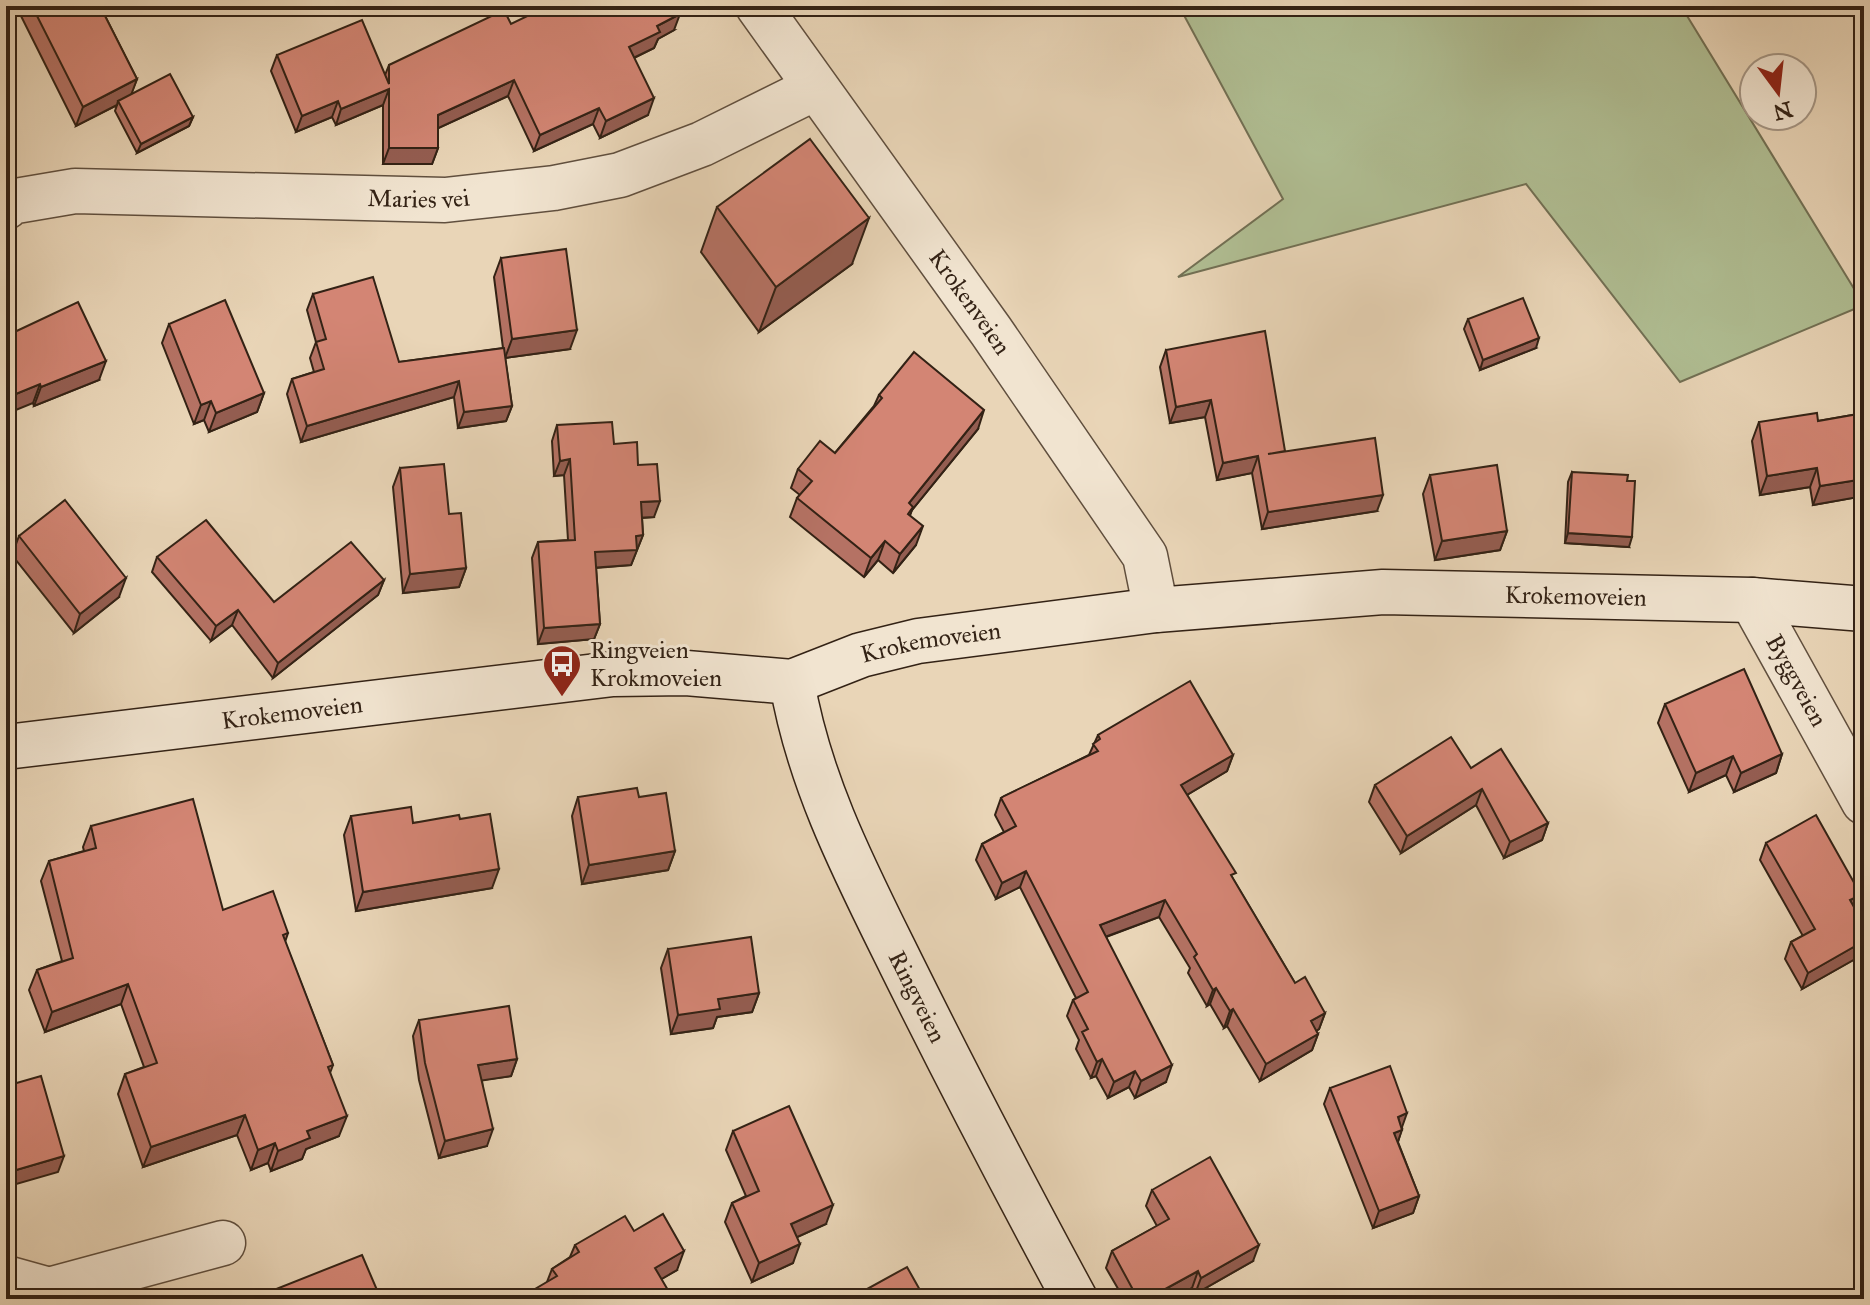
<svg xmlns="http://www.w3.org/2000/svg" width="1870" height="1305" font-family="'IM FELL Great Primer',serif">
	<style>
		.green { fill: #b0be93; stroke: #727054; stroke-width: 2 }
		.lines { fill: none; stroke-linecap: round; stroke-linejoin: round }
		.minor-casing { stroke: #604f3e; stroke-width: 47 }
		.tertiary-casing { stroke: #604f3e; stroke-width: 47 }
		.secondary-casing { stroke: #332215; stroke-width: 47 }
		.minor { stroke: #f1e4d0; stroke-width: 44 }
		.tertiary { stroke: #f1e4d0; stroke-width: 44 }
		.secondary { stroke: #f1e4d0; stroke-width: 44 }
		.wall { fill: #b57264; stroke: #332215; stroke-width: 2 }
		.shaded-wall { fill: #945d51; stroke: #332215; stroke-width: 2 }
		.building { fill: #d38574; stroke: #332215; stroke-width: 2 }
		.labels { text-anchor: middle; stroke-width: 6; stroke-linejoin: round; paint-order: stroke }
		.street-label { font-size: 24px; fill: #332215; stroke: #f1e4d0 }
		.poi-label { font-size: 24px; fill: #332215; stroke: #f1e4d0; text-anchor: start }
	</style>
	<rect width="100%" height="100%" fill="#e9d5b7"/>
	<filter id="stains"><feTurbulence type="fractalNoise" baseFrequency=".0025" numOctaves="4"/><feColorMatrix values="0 0 0 0 .2 0 0 0 0 .09 0 0 0 0 .02 0 0 0 .5 -.17"/></filter>
	<radialGradient id="worn" r=".72"><stop offset=".6" stop-color="#630" stop-opacity="0"/><stop offset="1" stop-color="#630" stop-opacity=".3"/></radialGradient>
	<path class="green" d="M1179,6H1681L1864,305L1680,382L1526,184L1178,277L1283,199Z"/>
	<g class="lines">
		<defs>
			<g id="minor">
				<path id="s1" d="M6,207L10,202L75,191L445,200L554,188L620,175L702,144L815,88"/>
				<path id="s2" d="M1752,600L1864,802"/>
				<path d="M6,1278L49,1290L64,1299"/>
				<path d="M49,1290L223,1243"/>
			</g>
			<g id="tertiary">
				<path id="s3" d="M758,6L991,331L1145,556L1156,610"/>
			</g>
			<g id="secondary">
				<path id="s4" d="M792,682C809,783 856,873 901,964C957,1077 1015,1188 1075,1299"/>
				<path id="s5" d="M6,747L613,674L686,673L792,682L861,655L918,641L1156,610L1383,592L1752,600L1864,609"/>
			</g>
		</defs>
		<use href="#minor" class="minor-casing"/>
		<use href="#tertiary" class="tertiary-casing"/>
		<use href="#secondary" class="secondary-casing"/>
		<use href="#minor" class="minor"/>
		<use href="#tertiary" class="tertiary"/>
		<use href="#secondary" class="secondary"/>
	</g>
	<g class="wall">
		<path d="M16,6H100L137,79L131,94L193,117L189,126L137,153L115,111L117,105L76,126Z"/>
		<path d="M511,24L674,30L658,39L654,48L634,58L648,115L600,138L593,124L534,151L508,96L438,128V148L432,164H383V105L336,125L332,117L296,132L271,71L277,55L385,75L389,65Z"/>
		<path d="M717,207L852,264L759,332L701,252Z"/>
		<path d="M501,258L570,349L505,358L512,406L506,421L458,428L454,397L301,442L287,394L292,379L314,372L310,358L316,342L307,310L313,294L399,362L503,348L494,277Z"/>
		<path d="M1468,319L1536,348L1480,370L1464,329Z"/>
		<path d="M169,324L264,393L257,412L209,432L204,420L194,424L162,343Z"/>
		<path d="M6,336L99,380L34,406Z"/>
		<path d="M1166,350L1285,451L1377,511L1262,529L1252,473L1217,480L1205,417L1170,423L1160,367Z"/>
		<path d="M879,395L978,429L912,510L910,515L916,545L893,573L878,560L864,577L790,517L797,498L800,495L791,488L798,469L835,453L874,406Z"/>
		<path d="M1864,413V496L1813,505L1810,487L1760,495L1752,441L1759,422L1818,421Z"/>
		<path d="M557,425L614,444L638,465L654,517L642,518L643,535L631,565L596,568L600,624L594,639L538,644L532,558L538,542L568,540L564,475L554,476L552,441Z"/>
		<path d="M400,468L449,514L466,568L459,587L403,593L393,487Z"/>
		<path d="M1572,472L1629,547L1565,543L1568,482Z"/>
		<path d="M1430,475L1507,531L1500,550L1435,560L1423,494Z"/>
		<path d="M19,536L119,597L74,633L12,555Z"/>
		<path d="M157,557L274,602L384,580L378,595L273,678L232,625L211,641L152,572Z"/>
		<path d="M1665,704L1782,754L1776,773L1734,792L1726,775L1689,792L1658,723Z"/>
		<path d="M1098,735L1233,755L1227,771L1187,795L1233,879L1295,983L1325,1013L1319,1029L1316,1031L1318,1034L1312,1050L1260,1081L1227,1026L1224,1028L1210,1004L1207,1006L1188,973L1190,968L1159,917L1106,937L1166,1082L1135,1098L1129,1087L1108,1098L1096,1076L1091,1078L1076,1049L1079,1040L1067,1016L1073,1000L1076,998L1020,887L996,899L976,860L982,844L1004,832L995,815L1001,798L1089,755Z"/>
		<path d="M1471,768L1548,823L1542,840L1504,858L1476,805L1401,853L1369,802L1375,785Z"/>
		<path d="M578,797H639L675,851L668,870L582,884L572,816Z"/>
		<path d="M351,816L413,823L460,819L492,888L356,911L344,835Z"/>
		<path d="M91,826L223,910L288,933L285,942L333,1065L330,1073L339,1136L306,1149L302,1159L271,1171L268,1163L251,1170L237,1135L143,1167L118,1094L125,1074L144,1067L121,1004L45,1032L29,990L37,970L62,961L41,881L49,861L84,851L83,847Z"/>
		<path d="M1766,843L1855,909L1864,925V954L1802,989L1785,959L1791,942L1803,936L1760,860Z"/>
		<path d="M668,949L759,993L752,1012L717,1017L713,1028L671,1034L661,968Z"/>
		<path d="M419,1020L517,1059L511,1076L482,1080L487,1146L439,1158L419,1080L413,1036Z"/>
		<path d="M1330,1088L1402,1128L1398,1142L1419,1196L1413,1213L1373,1228L1324,1104Z"/>
		<path d="M733,1131L826,1224L797,1237L793,1263L752,1282L725,1222L732,1203L746,1196L726,1150Z"/>
		<path d="M1152,1190L1253,1261L1195,1294L1192,1288L1171,1299H1124L1106,1268L1112,1251L1157,1226L1146,1206Z"/>
		<path d="M634,1231L677,1270L661,1279L547,1282L552,1269L570,1257L575,1245Z"/>
	</g>
	<g class="shaded-wall">
		<path d="M680,14L674,30L658,39L654,48L623,63L629,47L657,26Z"/>
		<path d="M137,79L130,98L118,101L117,105L76,126L83,107Z"/>
		<path d="M514,80L508,96L432,131L438,115Z"/>
		<path d="M389,89L383,105L336,125L341,109Z"/>
		<path d="M654,98L648,115L600,138L606,121Z"/>
		<path d="M338,101L332,117L296,132L302,116Z"/>
		<path d="M599,108L593,124L534,151L540,135Z"/>
		<path d="M193,117L189,126L137,153L141,144Z"/>
		<path d="M389,148H438L432,164H383Z"/>
		<path d="M869,218L852,264L759,332L776,287Z"/>
		<path d="M577,330L570,349L505,358L512,339Z"/>
		<path d="M1539,338L1536,348L1480,370L1483,360Z"/>
		<path d="M106,361L99,380L34,406L41,387Z"/>
		<path d="M459,381L454,397L301,442L307,426Z"/>
		<path d="M40,384L33,403L6,414V398Z"/>
		<path d="M264,393L257,412L209,432L216,413Z"/>
		<path d="M1211,400L1205,417L1170,423L1176,407Z"/>
		<path d="M211,401L204,420L194,424L201,405Z"/>
		<path d="M512,406L506,421L458,428L464,412Z"/>
		<path d="M984,410L978,429L912,510L906,526L909,503Z"/>
		<path d="M1258,456L1252,473L1217,480L1223,463Z"/>
		<path d="M570,459L564,475L554,476L560,461Z"/>
		<path d="M1817,468L1810,487L1760,495L1767,476Z"/>
		<path d="M1864,479V496L1813,505L1820,486Z"/>
		<path d="M1383,495L1377,511L1262,529L1268,512Z"/>
		<path d="M660,501L654,517L635,518L641,502Z"/>
		<path d="M923,526L916,545L893,573L900,554Z"/>
		<path d="M1507,531L1500,550L1435,560L1442,541Z"/>
		<path d="M1568,533L1632,537L1629,547L1565,543Z"/>
		<path d="M643,535L631,565L590,568L595,552L636,536Z"/>
		<path d="M885,541L878,560L864,577L871,558Z"/>
		<path d="M466,568L459,587L403,593L410,574Z"/>
		<path d="M126,578L119,597L74,633L80,614Z"/>
		<path d="M384,580L378,595L273,678L278,663Z"/>
		<path d="M238,610L232,625L211,641L216,626Z"/>
		<path d="M600,624L594,639L538,644L544,628Z"/>
		<path d="M1782,754L1776,773L1734,792L1741,773Z"/>
		<path d="M1233,755L1227,771L1175,802L1181,785Z"/>
		<path d="M1733,756L1726,775L1689,792L1696,773Z"/>
		<path d="M1482,789L1476,805L1401,853L1407,836Z"/>
		<path d="M1548,823L1542,840L1504,858L1510,842Z"/>
		<path d="M675,851L668,870L582,884L589,865Z"/>
		<path d="M499,869L492,888L356,911L363,892Z"/>
		<path d="M1026,871L1020,887L996,899L1002,883Z"/>
		<path d="M1861,895L1855,911L1850,900Z"/>
		<path d="M1165,900L1159,917L1094,941L1100,925Z"/>
		<path d="M1864,941V954L1802,989L1808,973Z"/>
		<path d="M128,984L121,1004L45,1032L52,1012Z"/>
		<path d="M1216,988L1210,1004L1207,1006L1213,990Z"/>
		<path d="M759,993L752,1012L717,1017L713,1028L671,1034L678,1015L718,999Z"/>
		<path d="M1233,1009L1227,1026L1224,1028L1230,1011Z"/>
		<path d="M1325,1013L1319,1029L1305,1038L1311,1021Z"/>
		<path d="M1318,1034L1312,1050L1260,1081L1266,1064Z"/>
		<path d="M517,1059L511,1076L472,1082L478,1065Z"/>
		<path d="M1102,1059L1096,1076L1091,1078L1097,1062Z"/>
		<path d="M1172,1065L1166,1082L1135,1098L1141,1081Z"/>
		<path d="M1135,1071L1129,1087L1108,1098L1114,1082Z"/>
		<path d="M1407,1113L1401,1130L1398,1117Z"/>
		<path d="M245,1115L237,1135L143,1167L151,1147Z"/>
		<path d="M347,1116L339,1136L306,1149L302,1159L271,1171L278,1151L307,1131Z"/>
		<path d="M493,1129L487,1146L439,1158L445,1141Z"/>
		<path d="M1402,1130L1396,1147L1394,1133Z"/>
		<path d="M275,1143L268,1163L251,1170L258,1150Z"/>
		<path d="M64,1156L58,1172L6,1187V1173Z"/>
		<path d="M1419,1196L1413,1213L1373,1228L1379,1211Z"/>
		<path d="M833,1205L826,1224L784,1243L791,1224Z"/>
		<path d="M800,1244L793,1263L752,1282L759,1263Z"/>
		<path d="M1259,1245L1253,1261L1195,1294L1201,1278Z"/>
		<path d="M684,1251L677,1270L648,1287L655,1268Z"/>
		<path d="M1198,1271L1192,1288L1171,1299H1147Z"/>
		<path d="M377,1290L374,1299H356Z"/>
	</g>
	<g class="building">
		<path d="M32,6H100L137,79L83,107Z"/>
		<path d="M548,6H676L680,14L657,26L660,32L629,47L654,98L606,121L599,108L540,135L514,80L438,115V148H389V89L341,109L338,101L302,116L277,55L362,20L389,84V65L504,10L511,24Z"/>
		<path d="M170,74L193,117L141,144L118,101Z"/>
		<path d="M810,139L869,218L776,287L717,207Z"/>
		<path d="M566,249L577,330L512,339L501,258Z"/>
		<path d="M373,277L399,362L504,348L512,406L464,412L459,381L307,426L292,379L324,369L316,342L326,339L313,294Z"/>
		<path d="M1523,298L1539,338L1483,360L1468,319Z"/>
		<path d="M225,300L264,393L216,413L211,401L201,405L169,324Z"/>
		<path d="M78,302L106,361L41,387L40,384L6,398V336Z"/>
		<path d="M1265,331L1285,451L1268,454L1375,438L1383,495L1268,512L1258,456L1223,463L1211,400L1176,407L1166,350Z"/>
		<path d="M914,352L984,410L909,503L913,507L908,514L923,526L900,554L885,541L871,558L797,498L812,481L798,469L820,441L835,453L882,398L879,395Z"/>
		<path d="M1817,413L1818,421L1864,413V479L1820,486L1817,468L1767,476L1759,422Z"/>
		<path d="M612,422L614,444L637,442L638,465L657,464L660,501L641,502L643,535L636,536L637,550L595,552L600,624L544,628L538,542L575,540L570,459L560,461L557,425Z"/>
		<path d="M444,464L449,514L461,513L466,568L410,574L400,468Z"/>
		<path d="M1497,465L1507,531L1442,541L1430,475Z"/>
		<path d="M1572,472L1628,475L1627,481H1635L1632,537L1568,533Z"/>
		<path d="M65,500L126,578L80,614L19,536Z"/>
		<path d="M206,520L274,602L351,542L384,580L278,663L238,610L216,626L157,557Z"/>
		<path d="M1744,669L1782,754L1741,773L1733,756L1696,773L1665,704Z"/>
		<path d="M1190,681L1233,755L1181,785L1236,873L1231,875L1295,983L1305,977L1325,1013L1311,1021L1318,1034L1266,1064L1233,1009L1230,1011L1216,988L1213,990L1194,957L1197,954L1165,900L1100,925L1172,1065L1141,1081L1135,1071L1114,1082L1102,1059L1097,1062L1082,1032L1088,1029L1073,1000L1088,992L1026,871L1002,883L982,844L1016,826L1001,798L1004,796L1098,751L1093,744L1100,739L1098,735Z"/>
		<path d="M1451,737L1471,768L1501,749L1548,823L1510,842L1482,789L1407,836L1375,785Z"/>
		<path d="M637,788L639,797L666,793L675,851L589,865L578,797Z"/>
		<path d="M193,799L223,910L273,891L288,933L283,935L333,1065L328,1067L347,1116L307,1131L310,1138L278,1151L275,1143L258,1150L245,1115L151,1147L125,1074L157,1063L128,984L52,1012L37,970L73,958L49,861L96,848L91,826Z"/>
		<path d="M411,807L413,823L459,815L460,819L490,814L499,869L363,892L351,816Z"/>
		<path d="M1816,815L1861,895L1850,900L1864,925V941L1808,973L1791,942L1815,929L1766,843Z"/>
		<path d="M751,937L759,993L718,999L720,1009L678,1015L668,949Z"/>
		<path d="M509,1006L517,1059L478,1065L493,1129L445,1141L425,1063L419,1020Z"/>
		<path d="M1390,1066L1407,1113L1398,1117L1402,1130L1394,1133L1419,1196L1379,1211L1330,1088Z"/>
		<path d="M41,1076L64,1156L6,1173V1086Z"/>
		<path d="M789,1106L833,1205L791,1224L800,1244L759,1263L732,1203L759,1191L733,1131Z"/>
		<path d="M1210,1157L1259,1245L1201,1278L1198,1271L1147,1299H1138L1112,1251L1169,1219L1152,1190Z"/>
		<path d="M663,1214L684,1251L655,1268L672,1297L669,1299H518L557,1276L552,1269L579,1252L575,1245L625,1216L634,1231Z"/>
		<path d="M362,1255L377,1290L356,1299H251Z"/>
		<path d="M907,1267L925,1299H849Z"/>
		<path d="M450,1291L453,1299H434Z"/>
	</g>
	<defs>
		<symbol id="bus-pin" viewBox="-11 -11 22 30"><path d="M0 17L-7.5 6A9.5 9.5 0 1 1 7.5 6Z" fill="#8f2418" stroke="#f1e4d0"/><path d="M-5-6H5V4H4V6H2V4H-2V6H-4V4H-5ZM-3.5-4V0h7V-4ZM-3.5 1.2v1.5H-2V1.2ZM2 1.2v1.5H3.5V1.2Z" fill="#fff"/></symbol>
	</defs>
	<g fill-rule="evenodd">
		<use href="#bus-pin" x="540" y="642" width="44" height="60"/>
	</g>
	<g class="labels">
		<g class="street-label">
			<text dy="8" stroke="none"><textPath href="#s1" startOffset="416">Maries vei</textPath></text>
			<text dy="8" stroke="none"><textPath href="#s3" startOffset="364">Krokenveien</textPath></text>
			<text dy="8" stroke="none"><textPath href="#s5" startOffset="1584">Krokemoveien</textPath></text>
			<text dy="8" stroke="none"><textPath href="#s5" startOffset="936">Krokemoveien</textPath></text>
			<text dy="8" stroke="none"><textPath href="#s2" startOffset="92">Byggveien</textPath></text>
			<text dy="8" stroke="none"><textPath href="#s5" startOffset="288">Krokemoveien</textPath></text>
			<text dy="8" stroke="none"><textPath href="#s4" startOffset="340">Ringveien</textPath></text>
		</g>
		<g class="poi-label">
			<text x="590" y="658">Ringveien<tspan x="590" dy="28">Krokmoveien</tspan></text>
		</g>
	</g>
	<rect width="1870" height="1305" fill="none" stroke="#e9d5b7" stroke-width="32"/>
	<rect x="8" y="8" width="1854" height="1289" fill="none" stroke="#332215" stroke-width="4"/>
	<rect x="16" y="16" width="1838" height="1273" fill="none" stroke="#332215" stroke-width="2"/>
	<g transform="translate(1778 92) rotate(165)"><circle r="38" fill="#f1e4d0" stroke="#a59685" stroke-width="2"/>
	<path d="M0-6L14 30L0 20L-14 30Z" fill="#8f2418"/>
	<text y="-12" font-size="22" font-weight="bold" text-anchor="middle" fill="#332215">N</text>
	</g>
	<rect width="100%" height="100%" filter="url(#stains)"/>
	<rect width="100%" height="100%" fill="url(#worn)"/>
</svg>
